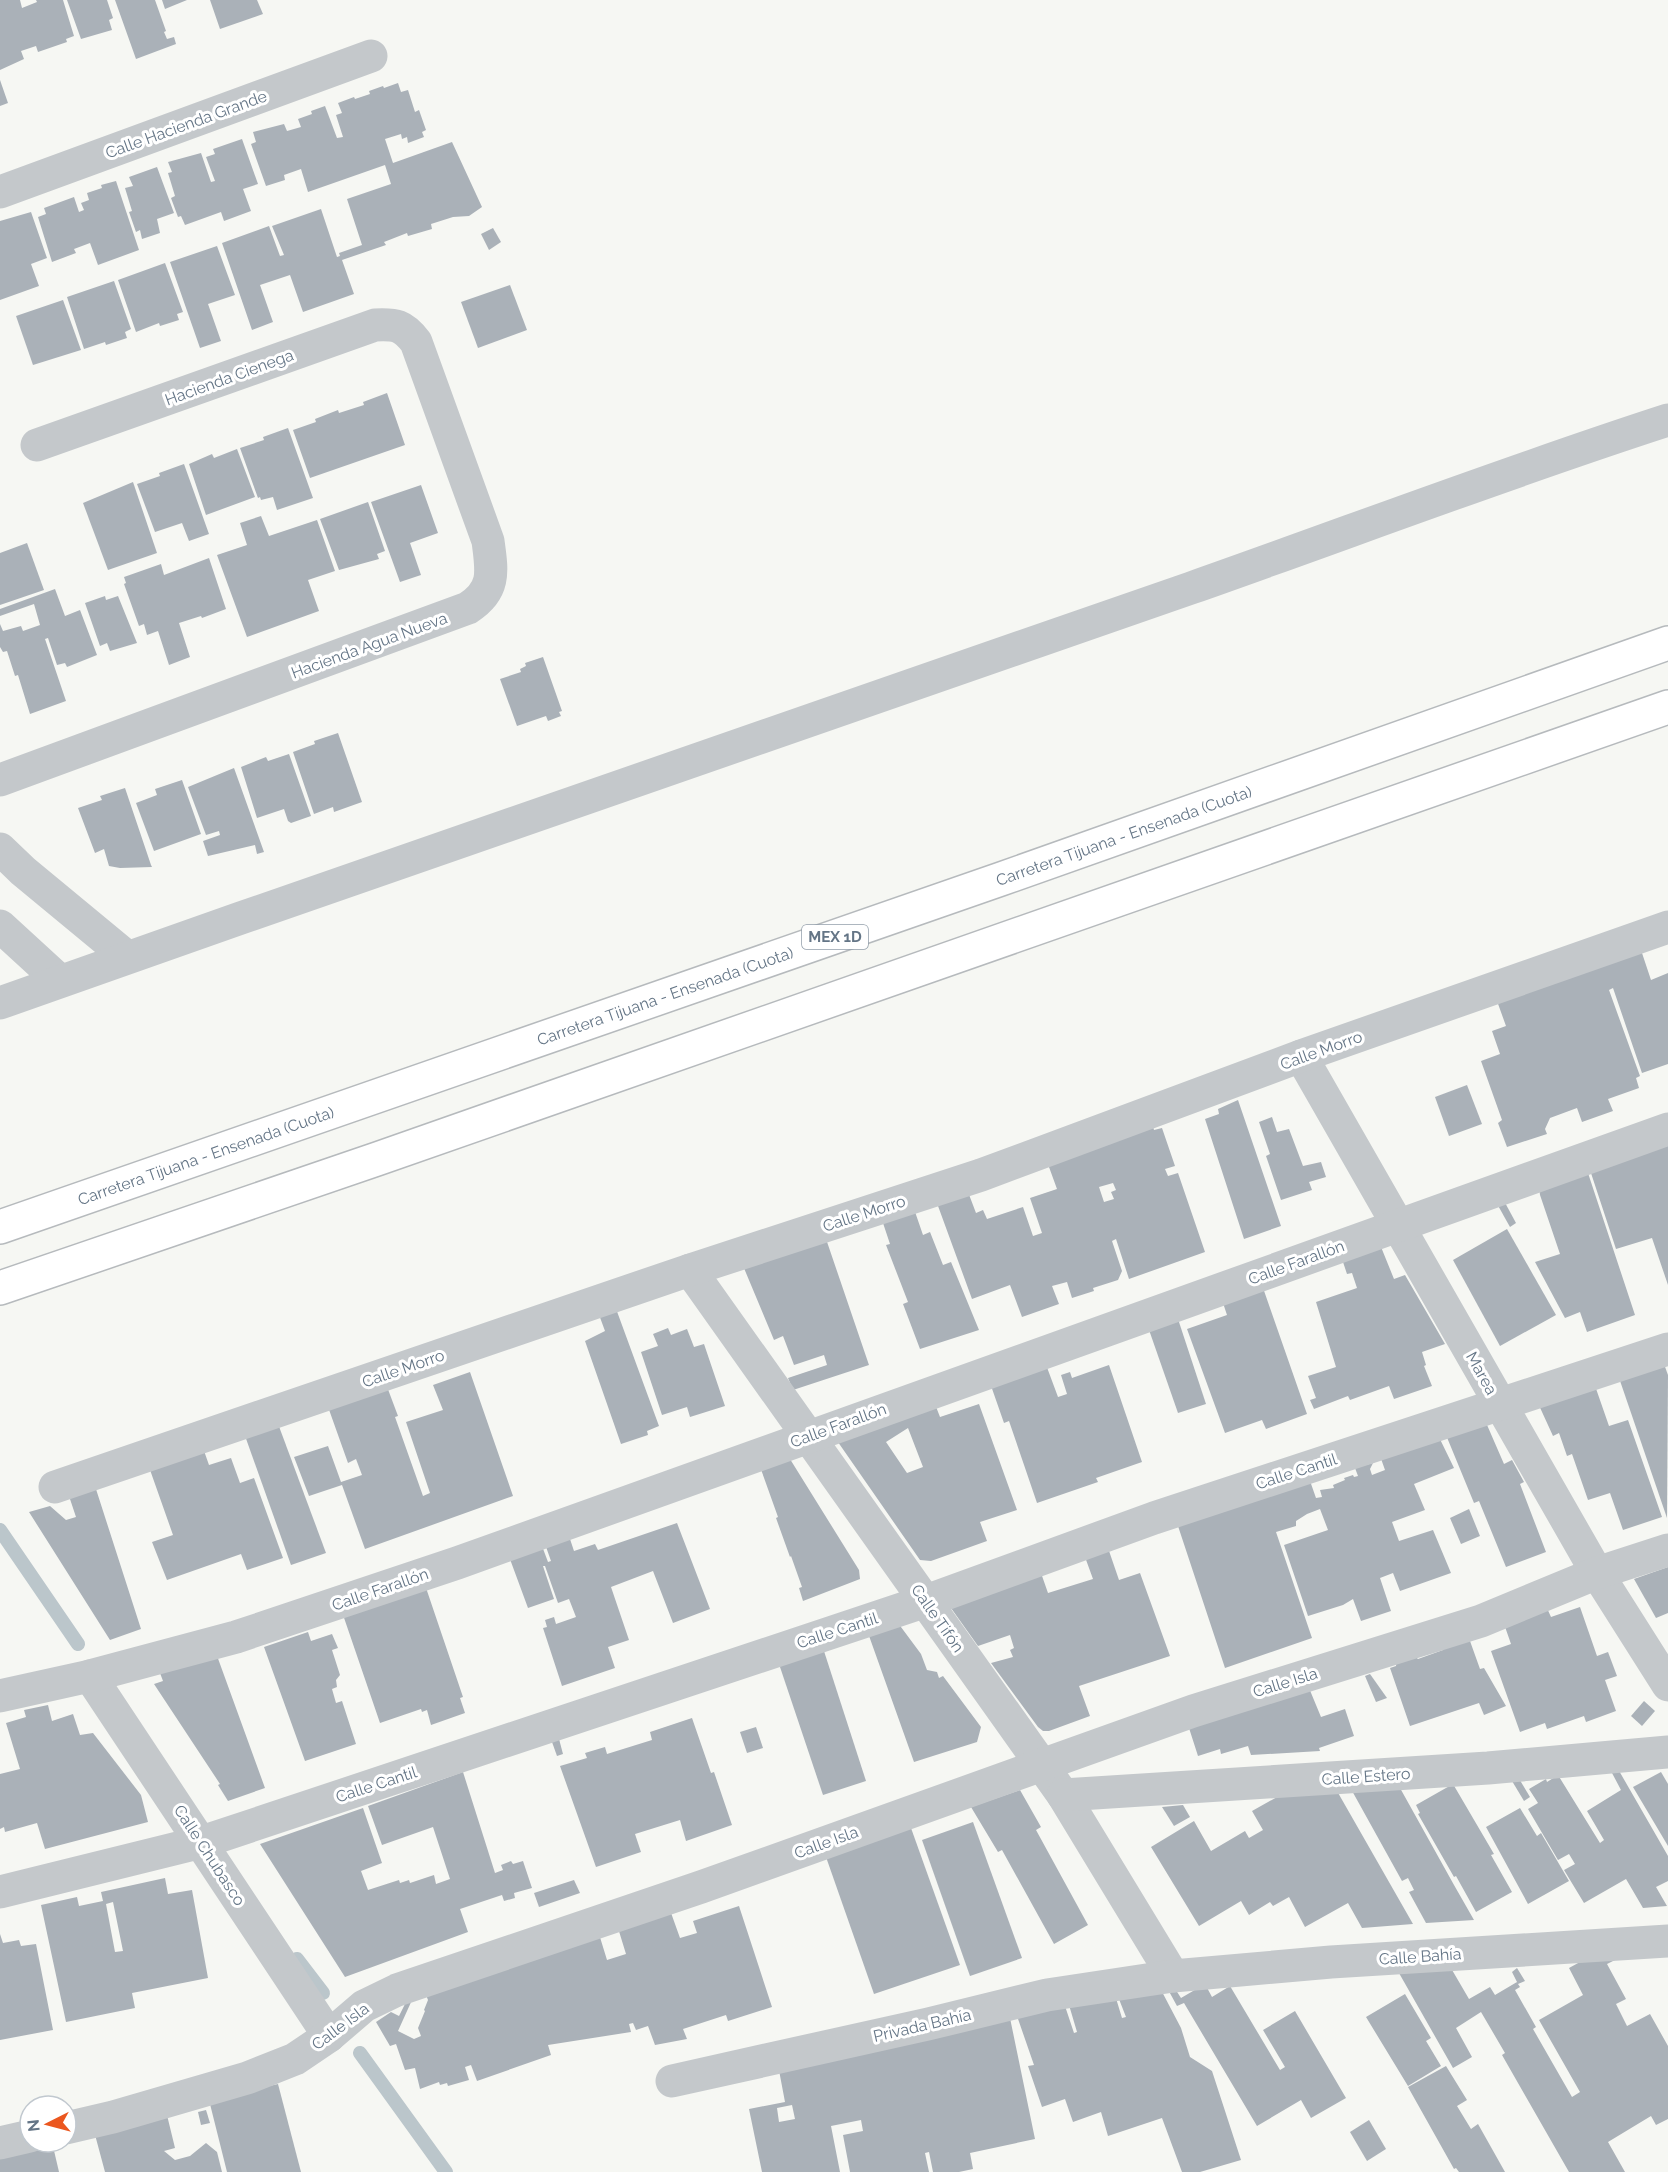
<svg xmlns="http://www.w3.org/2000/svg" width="1668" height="2172" font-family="Raleway,sans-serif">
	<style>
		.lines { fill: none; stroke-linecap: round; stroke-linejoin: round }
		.stream { stroke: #bbc6cb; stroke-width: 14 }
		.building { fill: #aab1b8; fill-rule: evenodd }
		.motorway-casing { stroke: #b6babd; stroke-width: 36 }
		.minor { stroke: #c4c8cb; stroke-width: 33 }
		.tertiary { stroke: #c4c8cb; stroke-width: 33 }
		.motorway { stroke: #fff; stroke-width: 33 }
		.labels { text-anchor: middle; stroke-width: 6; stroke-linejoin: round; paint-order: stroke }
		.shield { fill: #fff; stroke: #929eaa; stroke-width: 1.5 }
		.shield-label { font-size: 15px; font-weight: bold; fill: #647586 }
		.street-label { font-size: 16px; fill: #647586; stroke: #fff }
	</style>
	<rect width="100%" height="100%" fill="#f6f7f3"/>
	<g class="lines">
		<g class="stream">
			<path d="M0,1530L78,1644"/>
			<path d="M297,1959L323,1993"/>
			<path d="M360,2053L446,2172"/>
		</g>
	</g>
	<g class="building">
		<path d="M0,0H20L22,8L37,2L36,0H63L74,36L66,39L67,42L38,52L36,46L21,51L24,59L0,70Z"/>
		<path d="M67,0H107L113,18L109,20L112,30L81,39Z"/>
		<path d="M115,0H155L166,31L164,32L167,39L174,37L176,44L136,59Z"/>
		<path d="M162,0H187L165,9Z"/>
		<path d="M210,0H257L263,14L220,29Z"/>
		<path d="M0,80L8,103L0,106Z"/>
		<path d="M398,83L401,92L408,90L415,112L419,110L426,130L422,132L424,137L408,143L407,137L402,139L401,134L385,139L393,163L452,142L482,207L469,216L453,217L431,224L432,229L408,236L407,233L384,242L386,245L342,260L354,294L303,312L290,275L260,285L273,322L252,330L222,243L269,226L280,256L284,255L272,226L321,209L337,257L340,256L339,253L362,245L347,199L391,184L385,165L308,192L301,169L284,175L285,180L266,186L251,144L256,142L253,132L284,124L287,131L301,127L298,119L312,114L311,111L325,106L337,138L343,137L336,115L342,113L338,103L354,97L355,99L370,94L369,91L383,86L384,88Z"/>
		<path d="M242,139L258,184L243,189L251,211L224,221L221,212L185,225L181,216L178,217L171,198L175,196L168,173L172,172L168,162L201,153L211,182L215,181L206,157L215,154L213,149Z"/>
		<path d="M157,167L174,213L157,219L160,233L142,239L140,230L136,232L129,212L132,211L125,188L133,186L129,177Z"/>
		<path d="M116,181L139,250L98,265L90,243L74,249L76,253L52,262L38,217L46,214L44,208L74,197L79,212L84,210L81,203L89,200L87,193L102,188L101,185Z"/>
		<path d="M31,212L47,258L31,264L39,286L0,300V221Z"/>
		<path d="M493,228L501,242L489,250L481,234Z"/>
		<path d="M217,246L235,295L208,304L221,341L200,348L170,262Z"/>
		<path d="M165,263L183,312L177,314L179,320L160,326L159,323L136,332L118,280Z"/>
		<path d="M114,281L131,329L125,332L127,338L106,345L105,342L84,349L67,297Z"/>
		<path d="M510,285L527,330L478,348L461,302Z"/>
		<path d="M63,300L81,350L33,365L16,316Z"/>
		<path d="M387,393L405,445L310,478L293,430L316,422L315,419L338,410L339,413L364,405L363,402Z"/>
		<path d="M288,428L313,498L277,510L273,497L261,500L260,497L258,498L240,448L264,440L263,437Z"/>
		<path d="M237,449L255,497L206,515L189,464L212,454L214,458Z"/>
		<path d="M184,464L209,534L189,541L182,523L155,532L137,484L160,476L159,473Z"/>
		<path d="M133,482L157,553L108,570L83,503Z"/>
		<path d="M421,485L438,533L410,543L421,575L400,582L371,502Z"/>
		<path d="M368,502L385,551L377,554L379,559L339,570L320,519Z"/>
		<path d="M261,516L269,536L317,520L335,571L308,580L319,611L247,637L217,555L247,545L240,523Z"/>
		<path d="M27,543L44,590L0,605V553Z"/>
		<path d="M209,558L226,609L202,618L201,616L179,623L190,657L169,665L158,631L147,635L144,624L139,626L124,584L126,583L124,577L161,564L164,575Z"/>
		<path d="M55,589L65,616L80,610L97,655L67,667L65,663L57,665L48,638L45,639L66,701L30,714L18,675L15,676L7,651L3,652L0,647V624L3,631L21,626L23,631L40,625L34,604L0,616V609Z"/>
		<path d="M105,596L106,600L118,596L137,643L110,651L107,643L100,646L85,603Z"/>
		<path d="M543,657L562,711L559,712L561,716L548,721L546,716L517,726L500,679L521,672L520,669L526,666L525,663Z"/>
		<path d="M338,733L362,802L334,812L333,807L314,814L293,752L315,744L314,741Z"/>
		<path d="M289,754L311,816L291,823L288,821L284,809L257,818L241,767L266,757L268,761Z"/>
		<path d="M234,768L264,852L257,854L255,845L208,856L203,841L220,835L219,831L206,835L188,787Z"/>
		<path d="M182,780L201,834L154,851L136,803L157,795L155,789Z"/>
		<path d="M125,788L151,865L152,867L120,868L109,866L104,849L95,853L78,808L102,800L100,796Z"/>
		<path d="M1641,950L1651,980L1668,973V1064L1642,1073L1613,988L1609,990L1640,1076L1636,1078L1639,1088L1608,1099L1613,1111L1582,1122L1577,1108L1550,1118L1545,1129L1547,1134L1507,1147L1498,1123L1502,1120L1481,1061L1500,1054L1492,1031L1506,1026L1497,1001Z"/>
		<path d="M1467,1085L1482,1124L1449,1136L1435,1097Z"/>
		<path d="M1238,1100L1281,1226L1244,1239L1205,1119L1219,1114L1218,1109Z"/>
		<path d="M1272,1117L1277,1132L1289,1129L1303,1166L1321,1162L1326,1177L1309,1182L1312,1190L1281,1200L1266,1156L1270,1154L1259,1122Z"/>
		<path d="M1151,1120L1154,1130L1162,1128L1175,1166L1165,1169L1168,1176L1178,1173L1205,1252L1129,1279L1116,1239L1112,1241L1122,1271L1118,1280L1093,1288L1094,1291L1072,1298L1067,1282L1052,1286L1059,1304L1022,1317L1010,1285L972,1299L934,1195L965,1184L976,1213L983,1210L987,1219L1023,1207L1033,1236L1042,1233L1030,1198L1057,1189L1045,1156ZM1113,1183L1116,1190L1111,1192L1114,1199L1104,1202L1099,1187Z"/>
		<path d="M1668,1143V1285L1652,1238L1616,1249L1590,1170Z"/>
		<path d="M1587,1170L1635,1315L1587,1332L1580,1312L1565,1318L1535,1262L1560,1254L1540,1195L1539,1187Z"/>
		<path d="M1503,1199L1516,1223L1510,1227L1496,1202Z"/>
		<path d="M913,1206L923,1235L930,1232L943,1265L951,1262L979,1330L920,1349L903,1304L908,1302L886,1245L890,1244L881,1217Z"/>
		<path d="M1507,1229L1556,1315L1500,1346L1453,1260Z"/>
		<path d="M824,1233L869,1365L793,1390L788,1378L827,1365L824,1355L794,1365L783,1336L774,1340L741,1261Z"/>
		<path d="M1379,1242L1394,1279L1405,1275L1445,1344L1422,1352L1426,1365L1424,1366L1432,1386L1394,1399L1389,1386L1350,1400L1348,1396L1314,1409L1310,1400L1316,1398L1308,1376L1336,1367L1316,1302L1357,1288L1352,1273L1347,1274L1341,1256Z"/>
		<path d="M1262,1285L1307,1414L1266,1429L1262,1420L1225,1433L1187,1329L1227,1315L1222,1300Z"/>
		<path d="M615,1306L659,1426L647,1431L648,1435L621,1444L585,1341L605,1331L598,1312Z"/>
		<path d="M1177,1316L1206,1404L1178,1413L1148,1327Z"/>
		<path d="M668,1328L671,1335L687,1329L694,1347L704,1344L725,1406L690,1417L687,1407L662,1415L641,1352L658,1346L653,1334Z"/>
		<path d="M1661,1356L1668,1375L1667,1518L1617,1372Z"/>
		<path d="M1045,1362L1058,1397L1067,1394L1061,1375L1070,1372L1072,1378L1109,1365L1142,1462L1096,1478L1098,1482L1037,1503L1009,1421L1004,1423L989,1380Z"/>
		<path d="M470,1372L513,1496L365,1549L342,1485L309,1496L294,1457L328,1446L341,1482L362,1475L356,1459L348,1463L327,1404L386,1384L398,1416L395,1417L423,1496L430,1493L406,1422L443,1410L433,1385Z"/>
		<path d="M1593,1380L1609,1426L1628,1420L1662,1517L1623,1530L1610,1493L1588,1500L1572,1454L1567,1456L1559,1433L1553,1436L1537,1401Z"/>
		<path d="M933,1399L940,1417L979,1404L1017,1510L980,1522L987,1541L931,1561L920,1560L831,1432ZM908,1428L923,1467L907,1473L886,1442Z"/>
		<path d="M1484,1418L1504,1464L1512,1460L1524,1482L1520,1484L1546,1552L1506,1567L1479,1501L1474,1503L1446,1435Z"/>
		<path d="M277,1421L326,1553L291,1565L244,1433Z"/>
		<path d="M1437,1433L1454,1468L1414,1484L1425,1510L1392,1522L1399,1541L1433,1530L1451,1573L1400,1591L1393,1573L1380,1578L1391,1611L1361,1621L1353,1599L1343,1605L1308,1616L1284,1545L1328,1530L1320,1509L1307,1514L1296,1521V1526L1276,1532L1312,1638L1225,1668L1177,1523L1309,1478L1316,1498L1322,1497L1320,1490L1334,1488L1333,1485L1345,1480L1344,1478L1353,1475L1354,1477L1358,1476L1355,1468L1373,1463L1370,1469L1372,1475L1385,1470L1379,1453Z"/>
		<path d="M203,1448L209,1465L231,1458L240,1483L254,1478L283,1558L247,1570L241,1554L167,1580L152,1542L173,1535L149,1467Z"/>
		<path d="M785,1451L859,1570L860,1579L803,1601L799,1588L802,1587L791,1556L790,1557L776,1518L778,1517L758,1461Z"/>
		<path d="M95,1486L141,1629L110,1640L29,1512L50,1506L66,1520L76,1517L69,1496Z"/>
		<path d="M1469,1509L1480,1536L1461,1544L1450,1518Z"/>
		<path d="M677,1523L710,1609L673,1623L653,1571L611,1587L629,1640L608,1647L615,1668L562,1686L543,1628L547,1627L545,1620L554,1617L556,1624L576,1617L569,1599L558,1603L545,1566H543L554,1599L528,1608L507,1551L542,1546L548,1562L551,1561L545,1544L569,1536L574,1551L595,1544L598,1550Z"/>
		<path d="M1108,1548L1119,1580L1140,1573L1170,1656L1079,1686L1090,1716L1049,1731H1043L1038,1727L991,1663L1013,1657L1010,1650L1014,1648L1010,1635L978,1646L951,1608L1041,1573L1048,1593L1093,1579L1085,1557Z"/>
		<path d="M1668,1567V1613L1656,1618L1634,1579Z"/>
		<path d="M423,1579L463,1697L460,1698L465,1713L431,1725L427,1710L422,1712L421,1709L380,1723L341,1609Z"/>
		<path d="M1546,1606L1551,1617L1580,1607L1597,1656L1608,1652L1617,1676L1605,1680L1616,1711L1586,1722L1584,1716L1547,1729L1545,1723L1520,1732L1491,1651L1511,1644L1503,1621Z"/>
		<path d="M898,1623L921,1654L927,1670L937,1672L939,1678L943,1676L981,1727L977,1742L914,1762L868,1633Z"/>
		<path d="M308,1632L311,1641L332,1634L338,1648L332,1650L340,1675L336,1680L337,1687L332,1689L336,1703L342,1701L356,1744L305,1761L264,1647Z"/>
		<path d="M1444,1641H1470L1480,1669L1484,1668L1506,1706L1484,1715L1479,1703L1410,1726L1390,1668L1396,1666L1397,1658L1411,1653L1418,1659L1443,1650Z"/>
		<path d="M823,1648L866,1781L823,1795L779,1664Z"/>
		<path d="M216,1653L265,1788L228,1801L218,1785L220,1784L154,1684L163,1681L160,1673Z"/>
		<path d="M1370,1674L1387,1698L1376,1702L1365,1676Z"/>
		<path d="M1309,1688L1321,1717L1345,1709L1354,1736L1319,1748L1320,1751L1251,1755L1248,1746L1221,1754L1220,1749L1198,1756L1189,1728Z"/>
		<path d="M1644,1701L1655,1711L1642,1726L1631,1716Z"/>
		<path d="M48,1705L52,1721L73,1714L80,1735L93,1733L141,1795L148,1822L45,1849L37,1823L5,1832L4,1827L0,1829V1774L20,1769L6,1723L26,1717L24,1710Z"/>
		<path d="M692,1718L711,1773L714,1772L732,1825L686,1841L680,1820L635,1834L641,1852L596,1867L560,1766L587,1758L585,1753L605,1747L607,1754L652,1740L650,1732Z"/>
		<path d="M756,1727L763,1748L747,1753L740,1732Z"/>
		<path d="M559,1739L563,1754L557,1756L552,1742Z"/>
		<path d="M1618,1769L1668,1856V1881L1656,1887L1667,1906L1643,1908L1626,1879L1584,1903L1564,1870L1575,1864L1569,1854L1558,1860L1528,1809L1538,1803L1529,1789L1546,1779L1547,1782L1558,1775L1600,1843L1604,1840L1587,1811L1621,1790L1612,1773Z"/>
		<path d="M463,1772L495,1873L503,1870L501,1865L511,1861L513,1864L523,1861L532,1888L514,1893L515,1898L504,1901L502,1895L460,1909L468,1932L345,1977L260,1844L363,1808L382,1863L361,1871L368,1890L399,1880L400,1883L409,1880L410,1883L434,1875L436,1884L450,1879L433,1827L382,1845L368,1806Z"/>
		<path d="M1661,1772L1668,1784V1846L1633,1787Z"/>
		<path d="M1518,1777L1530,1797L1524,1801L1512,1781Z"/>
		<path d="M1395,1779L1454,1885L1474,1920L1426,1923L1409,1892L1414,1890L1408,1878L1402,1881L1351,1789Z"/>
		<path d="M1333,1784L1413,1924L1362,1928L1348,1903L1305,1927L1289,1897L1273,1906L1270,1902L1249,1915L1241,1901L1199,1926L1151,1847L1194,1821L1211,1851L1245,1831L1249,1838L1263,1830L1252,1811L1286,1792Z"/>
		<path d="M1453,1784L1494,1854L1491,1855L1512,1892L1476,1912L1456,1876L1454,1877L1418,1814L1420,1813L1416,1805Z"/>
		<path d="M1020,1790L1041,1827L1036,1830L1088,1925L1054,1944L1002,1850L998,1852L971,1807Z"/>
		<path d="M1183,1805L1190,1817L1174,1826L1162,1807Z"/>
		<path d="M1520,1808L1537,1836L1541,1833L1569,1881L1528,1904L1486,1827Z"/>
		<path d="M973,1822L1022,1958L970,1976L922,1840Z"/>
		<path d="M911,1828L960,1965L874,1994L826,1857Z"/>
		<path d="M165,1878L168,1894L192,1890L208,1978L132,1993L135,2008L66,2022L41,1905L77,1897L79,1906L103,1901L101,1892ZM113,1902L123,1951L115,1952L106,1904Z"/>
		<path d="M574,1880L580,1893L539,1907L534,1893Z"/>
		<path d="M739,1906L772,2007L728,2021L726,2015L683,2029L687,2039L655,2045L648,2026L636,2030L633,2023L629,2024L631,2032L548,2045L551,2055L477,2081L471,2065L465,2067L469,2080L448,2086L447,2083L440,2085L439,2082L420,2089L415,2068L405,2070L396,2044L390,2046L376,2022L391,2012L399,2016L406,2002L412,2000L398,2031L414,2039L421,2036L418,2028L425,2011L424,2010L428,2000L426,1995L599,1934L607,1960L626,1954L618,1928L670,1910L680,1938L697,1933L693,1921Z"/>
		<path d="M0,1934L3,1943L19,1940L21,1946L36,1944L53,2030L0,2040Z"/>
		<path d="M1600,1951L1619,1958L1607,1964L1626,1999L1616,2004L1627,2026L1650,2014L1668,2046V2119L1656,2125L1651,2116L1608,2142L1625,2172H1569L1502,2055L1505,2053L1481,2012L1456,2028L1472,2057L1453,2068L1395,1966L1448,1963L1469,1999L1490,1987L1495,1995L1517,1982L1518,1984L1512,1972L1517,1968L1525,1981L1518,1984L1520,1987L1515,1990L1536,2027L1533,2029L1572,2097L1580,2092L1539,2020L1583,1995L1569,1968Z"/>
		<path d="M1165,1984H1172L1181,1998L1205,1984L1212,1997L1230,1986L1280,2070L1285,2067L1263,2030L1295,2011L1346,2098L1311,2118L1301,2100L1257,2126L1184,2003L1177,2006Z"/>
		<path d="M1159,1986L1181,2028L1190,2057L1212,2071L1241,2160L1200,2172H1182L1162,2118L1108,2136L1101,2112L1073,2122L1065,2099L1042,2107L1028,2066L1034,2065L1017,2016L1065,2006L1074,2033L1077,2032L1069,2005L1115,1995L1122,2018L1126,2017L1117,1994Z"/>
		<path d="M1405,1994L1431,2038L1426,2041L1441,2066L1408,2086L1366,2017Z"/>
		<path d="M1010,2018L1035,2139L970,2153L973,2169L959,2172H933L929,2152L925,2153L929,2172H850L843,2135L863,2131L861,2120L831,2126L840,2172H762L749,2109L785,2102L778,2065ZM792,2105L795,2119L779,2122L777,2108Z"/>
		<path d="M1446,2066L1467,2100L1457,2106L1471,2129L1478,2124L1505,2172H1459L1456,2168L1454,2169L1408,2087Z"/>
		<path d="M278,2084L301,2172H227L209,2100Z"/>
		<path d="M206,2110L210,2123L201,2125L198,2112Z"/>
		<path d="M166,2111L175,2148L164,2151L175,2160L190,2156L206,2143L217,2152L222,2172H105L94,2131Z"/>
		<path d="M1369,2120L1386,2149L1367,2161L1350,2132Z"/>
		<path d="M42,2142H52L59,2172H0V2153Z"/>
	</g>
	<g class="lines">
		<defs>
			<g id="motorway">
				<path id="s1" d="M0,1227L1001,879L1668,643"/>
				<path d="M0,1288L377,1159L1668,707"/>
			</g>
		</defs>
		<use href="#motorway" class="motorway-casing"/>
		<g class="minor">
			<path d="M0,192L371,56"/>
			<path d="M0,780L468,608C496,590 492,571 488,541L416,342C403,325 396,324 375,325L37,445"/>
			<path d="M1301,1056L1597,1573L1668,1685"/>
			<path d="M690,1270L1063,1795L1173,1976"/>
			<path d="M55,1487L690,1270L981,1175L1301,1056L1668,927"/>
			<path d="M90,1676C170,1795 250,1915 329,2036"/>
			<path d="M0,1696L90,1676L236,1637L457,1563L1668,1129"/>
			<path d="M1063,1795L1488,1768L1668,1752"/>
			<path d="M0,1892L202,1842L926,1601L1154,1518L1668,1349"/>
			<path d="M672,2081L928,2024L1047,1995L1173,1976L1331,1962L1668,1941"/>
			<path d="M66,2128L113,2117L247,2078L295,2059L329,2036L364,2006L397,1990L701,1887L1193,1711L1481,1621L1597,1573L1668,1550"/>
			<path d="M0,2143L30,2136"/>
		</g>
		<g class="tertiary">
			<path d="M0,849L23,871L127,957"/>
			<path d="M0,926L60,981"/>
			<path d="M0,1003C396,862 794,727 1191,588C1350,532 1507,472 1668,420"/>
		</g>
		<use href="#motorway" class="motorway"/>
	</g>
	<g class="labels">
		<rect class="shield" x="802" y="925" width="66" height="24" rx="4.5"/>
		<g class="shield-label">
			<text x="835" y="942">MEX 1D</text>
		</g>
		<g class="street-label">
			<text transform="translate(186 124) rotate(-20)" y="6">Calle Hacienda Grande</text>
			<text transform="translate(229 377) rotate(-20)" y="6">Hacienda Cienega</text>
			<text transform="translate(369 645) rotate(-20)" y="6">Hacienda Agua Nueva</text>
			<text dy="6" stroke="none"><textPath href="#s1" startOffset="1190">Carretera Tijuana - Ensenada (Cuota)</textPath></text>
			<text dy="6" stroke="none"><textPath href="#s1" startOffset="704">Carretera Tijuana - Ensenada (Cuota)</textPath></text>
			<text transform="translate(1321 1050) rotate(-20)" y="6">Calle Morro</text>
			<text dy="6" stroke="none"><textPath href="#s1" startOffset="218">Carretera Tijuana - Ensenada (Cuota)</textPath></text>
			<text transform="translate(864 1213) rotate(-18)" y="6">Calle Morro</text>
			<text transform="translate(1296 1262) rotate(-20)" y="6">Calle Farallón</text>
			<text transform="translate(403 1368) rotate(-19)" y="6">Calle Morro</text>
			<text transform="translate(1482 1373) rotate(61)" y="6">Marea</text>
			<text transform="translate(838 1425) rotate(-20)" y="6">Calle Farallón</text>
			<text transform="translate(1296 1471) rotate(-18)" y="6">Calle Cantil</text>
			<text transform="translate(380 1589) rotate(-19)" y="6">Calle Farallón</text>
			<text transform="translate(938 1618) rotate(55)" y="6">Calle Tifón</text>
			<text transform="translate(837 1630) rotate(-18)" y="6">Calle Cantil</text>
			<text transform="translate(1285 1682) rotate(-17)" y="6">Calle Isla</text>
			<text transform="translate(1366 1776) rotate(-4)" y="6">Calle Estero</text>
			<text transform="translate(376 1784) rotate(-18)" y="6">Calle Cantil</text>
			<text transform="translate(826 1842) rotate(-20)" y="6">Calle Isla</text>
			<text transform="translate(210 1855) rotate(57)" y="6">Calle Chubasco</text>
			<text transform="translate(1420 1956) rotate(-4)" y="6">Calle Bahía</text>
			<text transform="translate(922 2025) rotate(-13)" y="6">Privada Bahía</text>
			<text transform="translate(340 2026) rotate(-37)" y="6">Calle Isla</text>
		</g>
	</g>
	<g transform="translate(48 2124) rotate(264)"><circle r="28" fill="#ffffff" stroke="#c1c8cf" stroke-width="1.5"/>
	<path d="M0-4.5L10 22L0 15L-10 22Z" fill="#eb571f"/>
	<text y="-9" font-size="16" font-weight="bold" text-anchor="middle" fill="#647586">N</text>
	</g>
</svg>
